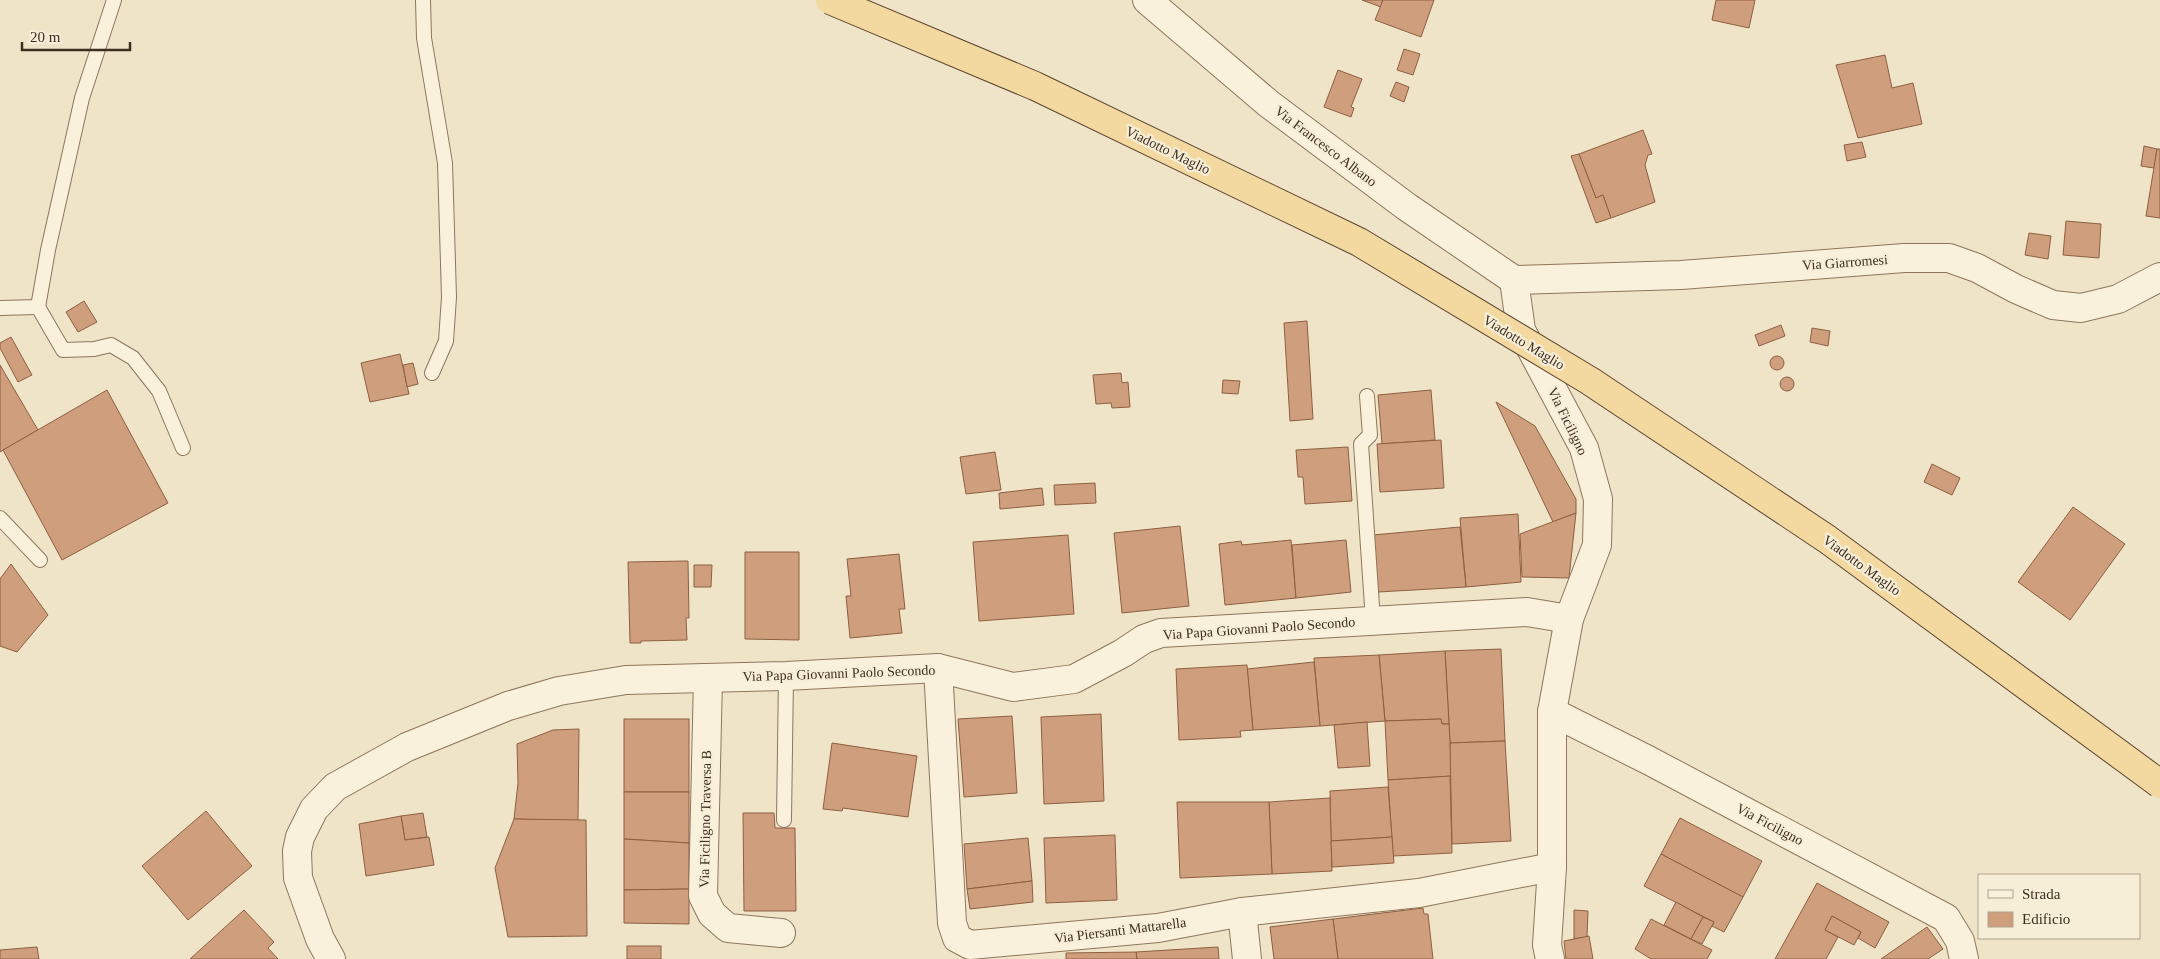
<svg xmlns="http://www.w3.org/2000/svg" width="2160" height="959" font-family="'Times New Roman',serif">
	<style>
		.building { fill: #cf9f7d; stroke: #8d5f41 }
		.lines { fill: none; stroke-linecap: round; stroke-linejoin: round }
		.service-casing { stroke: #8d765c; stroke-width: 16 }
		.minor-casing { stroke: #8d765c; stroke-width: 30 }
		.service { stroke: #faf1dc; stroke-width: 14 }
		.minor { stroke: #faf1dc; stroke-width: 28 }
		.primary-bridge-casing { stroke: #5b4430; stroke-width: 30; stroke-linecap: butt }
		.primary-bridge { stroke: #f3d9a0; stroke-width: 28 }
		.labels { text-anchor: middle; stroke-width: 4.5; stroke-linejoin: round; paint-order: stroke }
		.street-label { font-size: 14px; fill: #3d2e20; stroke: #f7eed8 }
	</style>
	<rect width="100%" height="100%" fill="#f0e4c8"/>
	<g class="building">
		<path d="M1362,0H1383L1381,7Z"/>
		<path d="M1383,0H1434L1421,37L1375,20Z"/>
		<path d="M1716,0H1755L1749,28L1712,20Z"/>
		<path d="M1404,49L1420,54L1413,75L1397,70Z"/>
		<path d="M1885,55L1892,88L1913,83L1922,124L1858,138L1836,65Z"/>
		<path d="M1338,70L1362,79L1351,107L1354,108L1351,117L1324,107Z"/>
		<path d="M1396,82L1409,87L1404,102L1390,96Z"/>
		<path d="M1643,130L1652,154L1648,155L1645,165L1655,202L1611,218L1603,195L1596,198L1579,154Z"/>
		<path d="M1862,142L1866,157L1847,161L1844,145Z"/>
		<path d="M2144,146L2157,149L2154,168L2141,166Z"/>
		<path d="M2157,149H2160V218L2146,216Z"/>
		<path d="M1579,154L1596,198L1603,195L1611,218L1596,223L1571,156Z"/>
		<path d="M2066,221L2101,224L2099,258L2063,255Z"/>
		<path d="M2029,233L2051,236L2048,259L2025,255Z"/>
		<path d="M84,301L97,322L78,332L66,312Z"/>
		<path d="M1307,321L1313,419L1290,421L1284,323Z"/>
		<path d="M1781,325L1785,336L1759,346L1755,335Z"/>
		<path d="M1812,328L1830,331L1828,346L1810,342Z"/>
		<path d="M11,337L32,375L18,382L0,348V343Z"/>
		<path d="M400,354L409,394L370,402L361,363Z"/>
		<circle cx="1777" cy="363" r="7"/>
		<path d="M413,363L418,384L407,387L403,365Z"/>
		<path d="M0,365L38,430L0,452Z"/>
		<path d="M1121,373L1122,383L1128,382L1130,407L1112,408L1111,403L1096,404L1093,375Z"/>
		<circle cx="1787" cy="384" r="7"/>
		<path d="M1223,380L1240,381L1238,394L1222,393Z"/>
		<path d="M107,390L168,503L62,560L3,450Z"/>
		<path d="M1431,390L1435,440L1382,444L1378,395Z"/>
		<path d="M1496,402L1535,426L1576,499V513L1553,522Z"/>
		<path d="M1441,440L1444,488L1380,492L1377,444Z"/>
		<path d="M1348,447L1352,501L1305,504L1303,477H1298L1296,450Z"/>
		<path d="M995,452L1001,490L966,494L960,457Z"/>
		<path d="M1932,464L1960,478L1952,495L1924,482Z"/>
		<path d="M1095,483L1096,503L1055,505L1054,485Z"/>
		<path d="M1042,488L1044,505L1000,509L999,493Z"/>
		<path d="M2073,507L2125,544L2070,620L2018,582Z"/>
		<path d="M1576,513L1569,578L1522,577L1520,534Z"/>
		<path d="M1518,514L1521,582L1466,587L1460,518Z"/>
		<path d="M1180,526L1189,606L1122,613L1114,533Z"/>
		<path d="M1460,527L1466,587L1378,592L1373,535Z"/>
		<path d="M1068,535L1074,614L979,621L973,542Z"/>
		<path d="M1291,540L1296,598L1225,605L1219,544L1241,541L1242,545Z"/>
		<path d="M1346,540L1351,592L1296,598L1292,545Z"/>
		<path d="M745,552H799V640L745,639Z"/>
		<path d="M899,554L905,609H899L902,633L850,638L846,596H851L847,559Z"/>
		<path d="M688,561L689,618H686L687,640L641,641V643H630L628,562Z"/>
		<path d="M11,564L48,615L17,652L0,646V579Z"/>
		<path d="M694,565H712L711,587H694Z"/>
		<path d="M1501,649L1505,741L1450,743L1445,651Z"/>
		<path d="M1445,651L1449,724H1442L1441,719L1385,721L1379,655Z"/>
		<path d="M1379,655L1385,721L1320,726L1314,658Z"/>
		<path d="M1314,662L1320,726L1253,730L1247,669Z"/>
		<path d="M1247,665L1253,730L1240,731L1241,737L1179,740L1176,669Z"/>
		<path d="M1101,714L1104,801L1044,804L1041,717Z"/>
		<path d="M1012,716L1017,793L964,797L958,719Z"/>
		<rect x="624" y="719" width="65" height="73"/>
		<path d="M1441,719L1442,724H1449L1452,776L1388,780L1385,721Z"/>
		<path d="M1367,722L1370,766L1338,768L1334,725Z"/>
		<path d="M579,729L578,821L514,819L518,783L517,744L553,730Z"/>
		<path d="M1505,741L1511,841L1452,844L1450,743Z"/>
		<path d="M832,743L917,756L908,817L843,808L842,811L823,809Z"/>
		<path d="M1450,776L1452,853L1393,856L1388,780Z"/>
		<path d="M1388,787L1392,837L1331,841L1330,791Z"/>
		<path d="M624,792H689V843L624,839Z"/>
		<path d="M1330,798L1332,871L1272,874L1269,802Z"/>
		<path d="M1177,802H1269L1272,874L1180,878Z"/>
		<path d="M206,811L252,866L188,920L142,866Z"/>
		<path d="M423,813L427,837L405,840L401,816Z"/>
		<path d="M743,813H774L775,828H795L796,911H744Z"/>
		<path d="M401,816L405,840L429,837L434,865L366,876L359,824Z"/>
		<path d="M1680,818L1762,861L1743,897L1661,854Z"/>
		<path d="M514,819L586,820L587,936L508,937L495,868Z"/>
		<path d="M1115,835L1117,900L1046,903L1044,838Z"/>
		<path d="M1392,837L1394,863L1332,867L1331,841Z"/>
		<path d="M1028,838L1032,881L967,889L964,844Z"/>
		<path d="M624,839L689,843V889L624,890Z"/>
		<path d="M1661,854L1743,897L1724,932L1712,926L1714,922L1644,886Z"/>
		<path d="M1032,881L1033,902L970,909L967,889Z"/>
		<path d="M1817,883L1889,922L1875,948L1858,938L1861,932L1832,916L1825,930L1838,937L1826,959H1775Z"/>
		<path d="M689,889V924L624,923V890Z"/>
		<path d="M1676,902L1703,917L1691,939L1664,925Z"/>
		<path d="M1423,908L1424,914H1428L1433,959H1338L1333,919Z"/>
		<path d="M244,910L274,942L268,948L278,959H190Z"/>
		<path d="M1574,910L1588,911L1587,937L1574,939Z"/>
		<path d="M1832,916L1861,932L1854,945L1825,930Z"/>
		<path d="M1703,917L1714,922L1702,944L1691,939Z"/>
		<path d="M1333,919L1338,959H1274L1270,927Z"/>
		<path d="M1651,919L1712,950L1707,959H1651L1635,949Z"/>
		<path d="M1927,927L1943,949L1928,959H1881Z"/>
		<path d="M1589,936L1593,959H1566L1564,941Z"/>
		<rect x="627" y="946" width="34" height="13"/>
		<path d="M37,947L39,959H0V950Z"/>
		<path d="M1218,947L1219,959H1137L1136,952Z"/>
		<path d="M1136,952L1137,959H1066V953Z"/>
	</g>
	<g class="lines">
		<defs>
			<g id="service">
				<path d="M423,0L424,38L445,163L449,297L446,341L432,373"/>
				<path d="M38,307L63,350L94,349L111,345L133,358L159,391L183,448"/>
				<path d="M0,308L38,307L48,250L82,98L114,0"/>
				<path d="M1367,396L1370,435L1361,444L1373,621"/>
				<path d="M0,518L40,560"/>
				<path d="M784,820L786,676"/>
			</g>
			<g id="minor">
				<path d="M1147,0L1269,104L1407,207L1514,280"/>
				<path d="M1514,280L1521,330L1584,448L1598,499L1597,545L1569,619L1552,712V867L1547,945L1550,959"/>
				<path d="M1514,280L1681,275L1904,258H1949L1977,268L2016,289L2053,305L2081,308L2118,299L2160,277"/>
				<path d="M938,668L952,923L957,938L970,945L1158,928L1242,912L1419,893L1552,867"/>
				<path d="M708,678L703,896L712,914L728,928L781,933"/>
				<path d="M1552,712L1648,760L1946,918L1960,941L1964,959"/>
				<path d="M1242,912L1247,959"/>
				<path d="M331,959L320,939L298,878L297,851L300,837L314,809L335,787L407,747L508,706L559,691L626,680L786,676L938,668L1013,687L1074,679L1123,653L1144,639L1161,633L1527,612L1569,619"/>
			</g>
		</defs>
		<use href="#service" class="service-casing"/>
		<use href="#minor" class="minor-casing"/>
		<use href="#service" class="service"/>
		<use href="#minor" class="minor"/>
		<defs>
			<path id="primary-bridge" d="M830,0L1035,86L1359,242L1590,381L1827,539L2160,784"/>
		</defs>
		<use href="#primary-bridge" class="primary-bridge-casing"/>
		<use href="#primary-bridge" class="primary-bridge"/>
	</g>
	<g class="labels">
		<g class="street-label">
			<text transform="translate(1326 146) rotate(37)" y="5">Via Francesco Albano</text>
			<text transform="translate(1168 150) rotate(26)" y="5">Viadotto Maglio</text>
			<text transform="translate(1845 262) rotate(-4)" y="5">Via Giarromesi</text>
			<text transform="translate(1524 342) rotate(31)" y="5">Viadotto Maglio</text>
			<text transform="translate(1568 421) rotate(64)" y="5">Via Ficiligno</text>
			<text transform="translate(1862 565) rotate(36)" y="5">Viadotto Maglio</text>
			<text transform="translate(1259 628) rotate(-4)" y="5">Via Papa Giovanni Paolo Secondo</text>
			<text transform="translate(839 673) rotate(-2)" y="5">Via Papa Giovanni Paolo Secondo</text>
			<text transform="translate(705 819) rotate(-89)" y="5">Via Ficiligno Traversa B</text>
			<text transform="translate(1770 824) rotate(28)" y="5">Via Ficiligno</text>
			<text transform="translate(1120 930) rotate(-7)" y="5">Via Piersanti Mattarella</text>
		</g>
	</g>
	<rect x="1978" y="874" width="162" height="65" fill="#f7eed8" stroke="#ada18e"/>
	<rect x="1988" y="890" width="25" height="8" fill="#faf1dc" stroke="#ada18e"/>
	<text x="2022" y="899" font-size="15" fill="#3d2e20">Strada</text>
	<rect x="1988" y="912" width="25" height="15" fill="#cf9f7d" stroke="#ada18e"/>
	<text x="2022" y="924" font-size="15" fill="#3d2e20">Edificio</text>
	<path d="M22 42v8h108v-8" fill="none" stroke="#3d2e20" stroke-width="2.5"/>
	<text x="30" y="42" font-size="15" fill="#3d2e20" stroke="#f7eed8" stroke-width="4" paint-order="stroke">20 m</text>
</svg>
